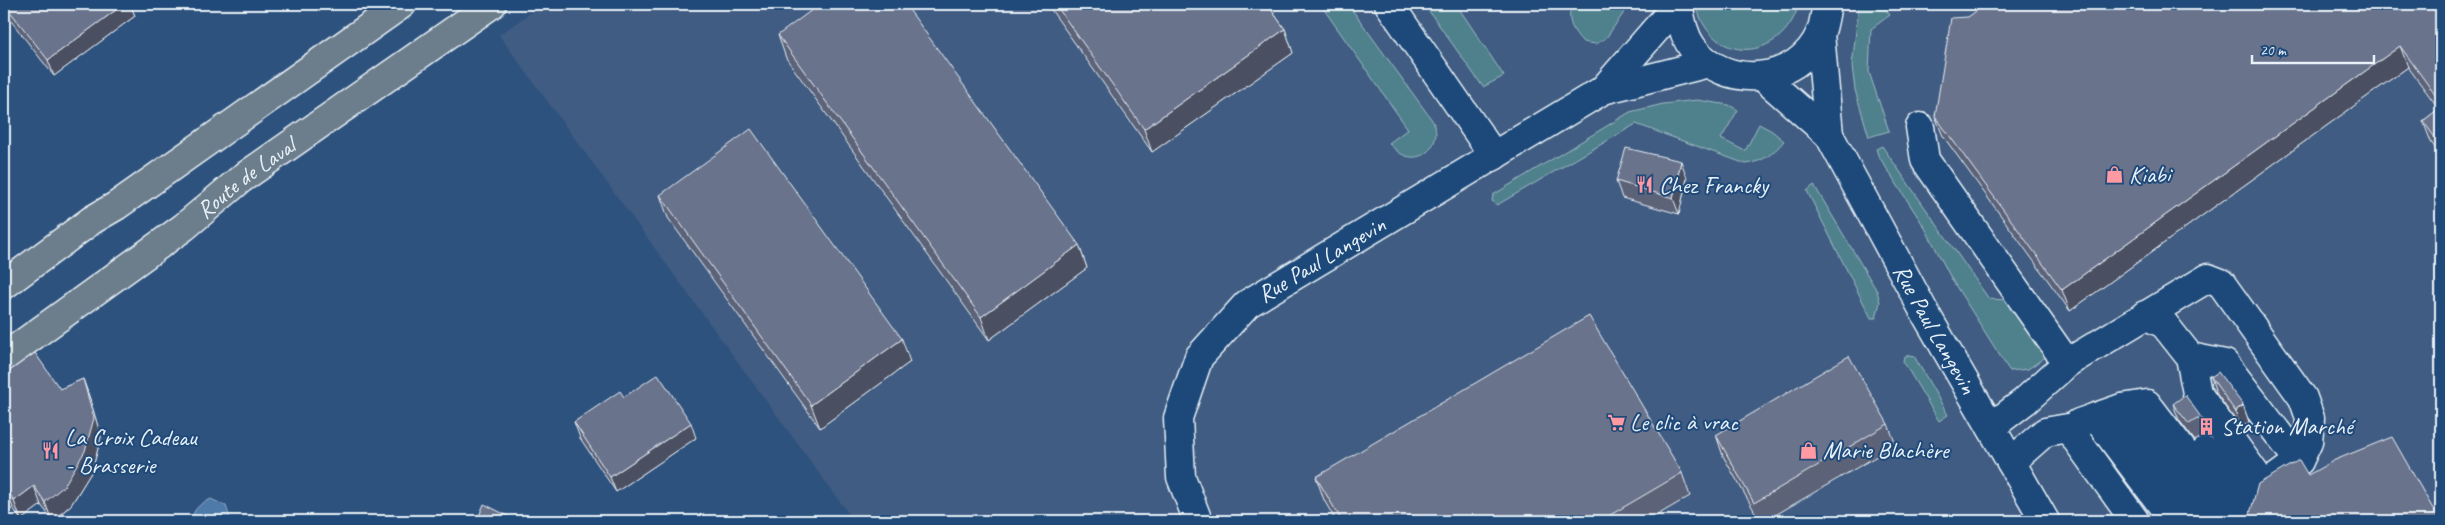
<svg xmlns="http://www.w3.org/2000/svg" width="2445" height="525" font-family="Caveat,sans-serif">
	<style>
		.built { fill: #405c82 }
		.green { fill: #4f818d; stroke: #9cb9c2 }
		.water { fill: #4e7aa9; stroke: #8caac9 }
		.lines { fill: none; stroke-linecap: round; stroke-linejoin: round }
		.minor-casing { stroke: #e8f1f8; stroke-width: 31 }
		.major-casing { stroke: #e8f1f8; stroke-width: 31 }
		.minor { stroke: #1f4a7a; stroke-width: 28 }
		.major { stroke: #6c7d8b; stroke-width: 28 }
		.wall { fill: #5c6378; stroke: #e8f1f8 }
		.shaded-wall { fill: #4b5062; stroke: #e8f1f8 }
		.building { fill: #6b738c; stroke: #e8f1f8 }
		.labels { text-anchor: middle; stroke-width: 4; stroke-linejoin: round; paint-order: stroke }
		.poi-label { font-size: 24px; fill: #e8f1f8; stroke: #1f4a7a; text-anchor: start }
		.street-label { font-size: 24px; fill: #e8f1f8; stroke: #1f4a7a }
	</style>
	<rect width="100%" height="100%" fill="#2e527e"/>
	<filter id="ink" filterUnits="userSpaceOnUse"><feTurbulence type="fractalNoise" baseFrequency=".02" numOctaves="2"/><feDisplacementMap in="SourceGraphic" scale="10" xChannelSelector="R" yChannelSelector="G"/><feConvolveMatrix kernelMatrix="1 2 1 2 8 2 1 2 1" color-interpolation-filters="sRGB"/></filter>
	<g filter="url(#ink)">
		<path class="built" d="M543,4H2441V521H854L499,35Z"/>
		<g class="green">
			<path d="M1320,4H1348L1432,120C1447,144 1415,176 1389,143L1408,129Z"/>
			<path d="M1424,4H1456L1504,76L1483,87Z"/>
			<path d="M1572,4H1630L1606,38L1596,44L1583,42C1572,30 1566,20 1572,4Z"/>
			<path d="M1696,4H1799C1782,64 1709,65 1696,4Z"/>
			<path d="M1859,4H1882L1890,15L1871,29L1869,72L1889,131L1869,137L1855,90L1852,66Z"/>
			<path d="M1697,100L1729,105L1738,110L1721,139L1745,151L1759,124L1772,131L1784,141C1772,155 1764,161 1746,164L1636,124L1497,205L1492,201L1493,195L1630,112L1663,104Z"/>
			<path d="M1882,146L1989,299L2007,300L2047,356L2028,369L2010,371L2007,367L1952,280L1925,228L1878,155L1876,149Z"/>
			<path d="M1814,185L1877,291L1880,302L1876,318H1871L1807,191Z"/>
			<path d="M1909,355L1914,356L1948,415L1939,421L1903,361L1904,357Z"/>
		</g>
		<path class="water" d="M211,499L226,506L231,521H192C192,509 201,503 211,499Z"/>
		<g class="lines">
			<defs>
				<g id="minor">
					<path d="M1389,4L1494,156"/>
					<path d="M1678,4C1681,19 1683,34 1692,47C1725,91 1798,84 1820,34C1824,25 1825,13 1827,4"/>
					<path d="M1820,34L1829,135"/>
					<path id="s1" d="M1763,77L1829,135L1925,313L2045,521"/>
					<path d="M1603,90L1709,63"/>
					<path d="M1920,127L1925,160L2067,363"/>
					<path d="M2145,315L2164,324L2190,357L2197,393L2264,486"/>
					<path d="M2190,357L2225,364L2299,461"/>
					<path d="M2122,408L2147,404L2236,520"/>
					<path d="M2096,417L2122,408L2205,521"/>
					<path d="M2079,423L2096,417L2174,521"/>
					<path d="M1991,427L2025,401L2067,363L2208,278L2221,283L2303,398L2310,418L2308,442L2299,461L2255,493L2235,521"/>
					<path d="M2206,451L2248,503"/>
					<path d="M2011,462L2045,432L2068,428L2135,521"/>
					<path id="s2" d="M1198,521L1181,477L1178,418L1199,357L1247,304L1603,90L1678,4"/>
				</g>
				<g id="major">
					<path d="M4,285L92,220L116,206L402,4"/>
					<path id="s3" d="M4,357L184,227L241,179L492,4"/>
				</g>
			</defs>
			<use href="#minor" class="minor-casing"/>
			<use href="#major" class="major-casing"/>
			<use href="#minor" class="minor"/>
			<use href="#major" class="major"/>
		</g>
		<g class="wall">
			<path d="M6,4H130L135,16L54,76L11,21L5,5Z"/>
			<path d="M1047,4H1267L1285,29L1293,53L1152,152Z"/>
			<path d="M2441,4V157L2431,142L2423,121L2439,109L2408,67L2070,311L1943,136L1935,116L1968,17Z"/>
			<path d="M778,35L1079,245L1087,268L989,340L786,58Z"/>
			<path d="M1687,178L1679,214L1622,198L1616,181Z"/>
			<path d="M660,195L910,362L820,428L668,218Z"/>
			<path d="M4,375L60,389L83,379L90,399L101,437L92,471L71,505L53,521L41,505L21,520L13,508L4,514Z"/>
			<path d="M2211,377L2243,405L2249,422L2241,428L2216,393Z"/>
			<path d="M624,397L696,438L616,492L580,438L574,422Z"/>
			<path d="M2173,404L2203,420L2209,436H2203L2195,441L2179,420Z"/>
			<path d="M1888,424L1896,445L1765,521H1760L1723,456L1716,435Z"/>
			<path d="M1682,473L1690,496L1647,521H1336L1324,500L1316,477Z"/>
		</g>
		<g class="shaded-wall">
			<path d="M124,4H130L135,16L54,76L48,60Z"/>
			<path d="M1285,29L1293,53L1152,152L1144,129Z"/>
			<path d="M2400,46L2408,67L2070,311L2062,290Z"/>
			<path d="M1681,161L1687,178L1679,214L1673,198Z"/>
			<path d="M1079,245L1087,268L989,340L981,317Z"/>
			<path d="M902,339L910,362L820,428L811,405Z"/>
			<path d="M83,379L90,399L101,437L92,471L71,505L52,521L45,502Z"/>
			<path d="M2243,405L2249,422L2241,428L2235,411Z"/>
			<path d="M691,423L696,438L616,492L610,477Z"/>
			<path d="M34,486L41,505L21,520L14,501Z"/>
			<path d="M6,488L13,508L4,514V490Z"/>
		</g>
		<g class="building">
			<path d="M6,4H124L48,60L5,5Z"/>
			<path d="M820,4H905L1079,245L981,317L778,35Z"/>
			<path d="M1055,4H1267L1285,29L1144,129Z"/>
			<path d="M1986,4H2441V103L2400,46L2062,290L1935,116L1951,18L1968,17Z"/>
			<path d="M2441,107V146L2423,121Z"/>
			<path d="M751,129L902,339L811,405L660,195Z"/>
			<path d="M1626,148L1681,161L1673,198L1616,181Z"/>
			<path d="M1589,316L1682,473L1600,521H1342L1316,477Z"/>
			<path d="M35,353L60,389L83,379L94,418L85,451L64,486L45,502L34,486L14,501L6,488L4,490V375Z"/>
			<path d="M1849,356L1888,424L1754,503L1716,435Z"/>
			<path d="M2218,372L2243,405L2235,411L2211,377Z"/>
			<path d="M658,374L691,423L610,477L574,422L620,391L624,397Z"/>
			<path d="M2185,395L2203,420L2197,419L2189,424L2173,404Z"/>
			<path d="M2392,437L2440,521H2248L2258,484L2299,460L2308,475L2335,460Z"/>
			<path d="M484,504L504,514L516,521H477Z"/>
		</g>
	</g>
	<defs>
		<symbol id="shop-bare" viewBox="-9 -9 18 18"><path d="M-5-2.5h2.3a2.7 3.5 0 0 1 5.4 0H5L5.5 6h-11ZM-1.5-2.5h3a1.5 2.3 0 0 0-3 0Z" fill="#ff9aa2" stroke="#1f4a7a" stroke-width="2.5" paint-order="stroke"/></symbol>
		<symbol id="restaurant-bare" viewBox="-9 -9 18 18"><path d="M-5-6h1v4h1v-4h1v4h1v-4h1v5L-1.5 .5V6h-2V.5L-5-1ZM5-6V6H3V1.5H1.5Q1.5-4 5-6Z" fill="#ff9aa2" stroke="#1f4a7a" stroke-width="2.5" paint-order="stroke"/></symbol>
		<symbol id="supermarket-bare" viewBox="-9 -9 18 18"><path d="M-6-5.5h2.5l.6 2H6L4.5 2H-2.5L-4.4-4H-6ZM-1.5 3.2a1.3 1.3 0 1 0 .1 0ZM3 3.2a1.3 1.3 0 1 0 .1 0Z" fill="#ff9aa2" stroke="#1f4a7a" stroke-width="2.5" paint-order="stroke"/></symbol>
		<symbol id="building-bare" viewBox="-9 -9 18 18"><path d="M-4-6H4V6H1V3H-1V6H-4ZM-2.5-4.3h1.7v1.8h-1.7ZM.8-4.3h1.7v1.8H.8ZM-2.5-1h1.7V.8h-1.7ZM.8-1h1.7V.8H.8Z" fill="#ff9aa2" stroke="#1f4a7a" stroke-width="2.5" paint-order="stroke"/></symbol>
	</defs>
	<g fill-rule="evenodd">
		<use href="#shop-bare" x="2102" y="162" width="25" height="25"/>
		<use href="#restaurant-bare" x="1632" y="172" width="25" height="25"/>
		<use href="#supermarket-bare" x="1604" y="410" width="25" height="25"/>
		<use href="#building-bare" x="2194" y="414" width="25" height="25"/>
		<use href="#shop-bare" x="1796" y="438" width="25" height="25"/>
		<use href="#restaurant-bare" x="38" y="438" width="25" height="25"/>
	</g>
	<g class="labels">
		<g class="poi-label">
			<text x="2129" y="182">Kiabi</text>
			<text x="1659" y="193">Chez Francky</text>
			<text x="1630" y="430">Le clic à vrac</text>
			<text x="2221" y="434">Station Marché</text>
			<text x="65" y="445">La Croix Cadeau<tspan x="65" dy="28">- Brasserie</tspan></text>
			<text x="1823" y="458">Marie Blachère</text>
		</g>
		<g class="street-label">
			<text dy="8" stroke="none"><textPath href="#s3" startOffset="301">Route de Laval</textPath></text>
			<text dy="8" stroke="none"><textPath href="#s2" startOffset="329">Rue Paul Langevin</textPath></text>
			<text dy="8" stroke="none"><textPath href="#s1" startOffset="309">Rue Paul Langevin</textPath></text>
		</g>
	</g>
	<rect width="2445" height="525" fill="none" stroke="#1f4a7a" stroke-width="20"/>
	<rect x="10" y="10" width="2425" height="505" fill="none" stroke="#e8f1f8" stroke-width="2" filter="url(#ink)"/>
	<path d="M2252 55v8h122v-8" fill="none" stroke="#e8f1f8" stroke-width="2.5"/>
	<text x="2260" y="55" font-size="15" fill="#e8f1f8" stroke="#1f4a7a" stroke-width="4" paint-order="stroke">20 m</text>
</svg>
